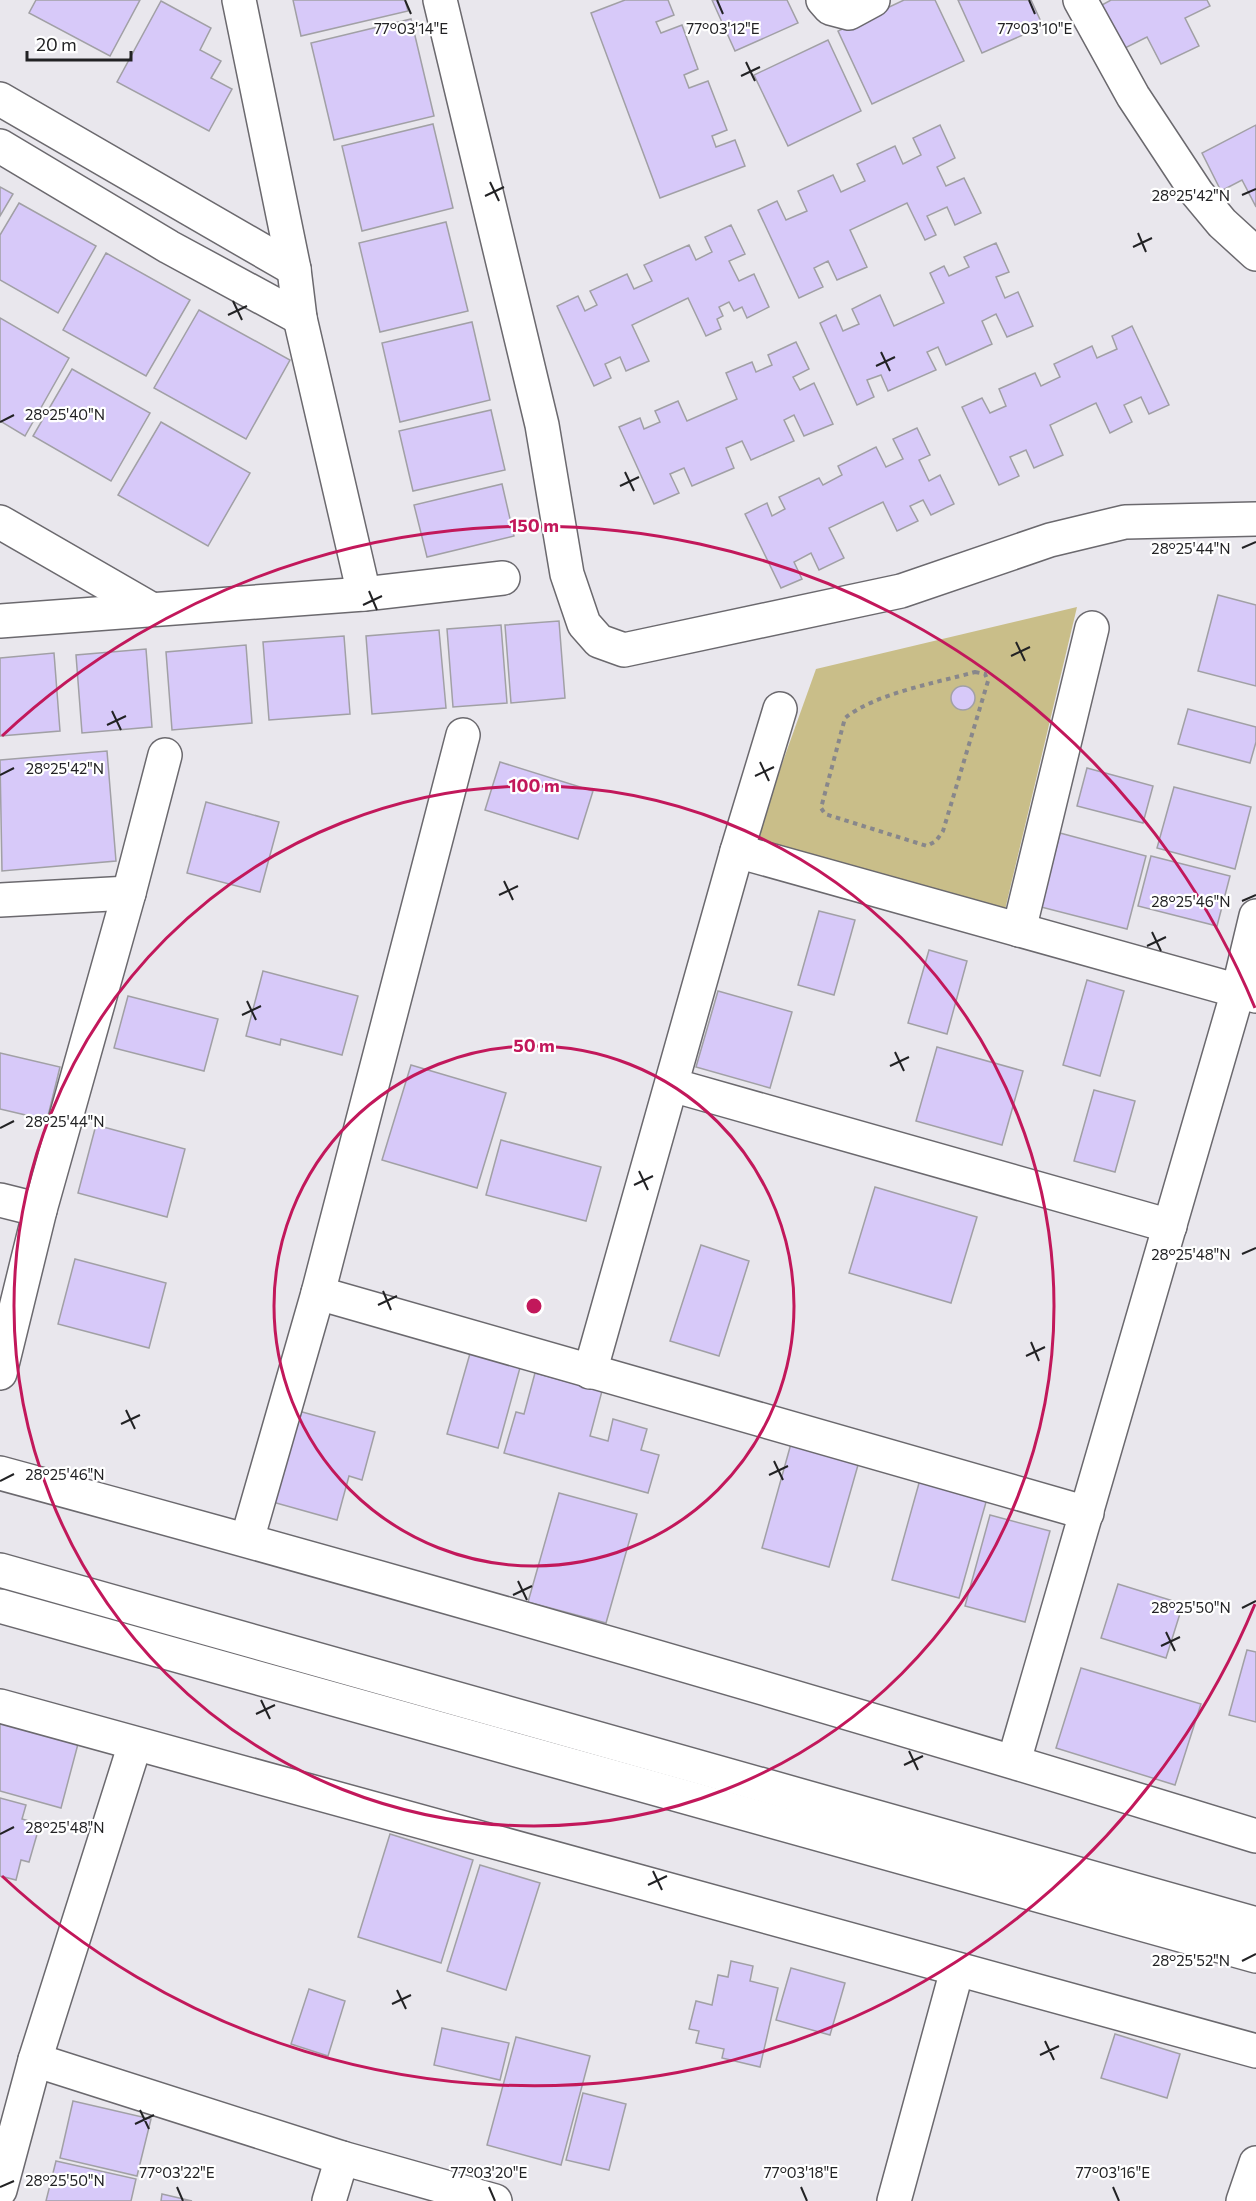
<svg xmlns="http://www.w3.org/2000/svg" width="1256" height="2201" font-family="Commissioner,sans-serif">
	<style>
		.green { fill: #c9be89 }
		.building { fill: #d7c9f9; stroke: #a1a0a5; stroke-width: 1.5 }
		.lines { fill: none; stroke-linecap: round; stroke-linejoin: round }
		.minor-casing { stroke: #6b696e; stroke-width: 36 }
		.secondary-casing { stroke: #6b696e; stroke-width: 36 }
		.path { stroke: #88878b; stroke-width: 4; stroke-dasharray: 4.5 4.5; stroke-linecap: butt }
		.minor { stroke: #fff; stroke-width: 33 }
		.secondary { stroke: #fff; stroke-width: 33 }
		.ticks { fill: none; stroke: #222224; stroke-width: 2 }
		.ring { fill: none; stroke: #c2185b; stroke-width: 3 }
		.ticks-label { font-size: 15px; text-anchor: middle; fill: #222224; stroke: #fff; stroke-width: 4.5; stroke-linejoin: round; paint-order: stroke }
		.centre { fill: #c2185b; stroke: #fff; stroke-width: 3 }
		.ring-label { font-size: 18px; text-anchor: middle; font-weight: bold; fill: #c2185b; stroke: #fff; stroke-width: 4.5; stroke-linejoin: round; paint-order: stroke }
	</style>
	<rect width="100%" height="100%" fill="#e9e7ed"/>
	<path class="green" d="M1077,607L1004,914L754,842L816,669Z"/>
	<g class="building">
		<path d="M36,0H140L110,56L29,13Z"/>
		<path d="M293,0H405L408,11L301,36Z"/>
		<path d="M625,0H668L674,15L656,22L661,33L682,25L698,69L684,75L689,88L708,81L727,130L712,136L716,147L735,140L745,166L660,198L591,13Z"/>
		<path d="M712,0H787L798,23L735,51Z"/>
		<path d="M904,0H935L964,61L872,104L838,31Z"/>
		<path d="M958,0H1031L1043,26L982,53Z"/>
		<path d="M1111,0H1207L1210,6L1185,18L1199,46L1161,64L1147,37L1121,50L1100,6Z"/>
		<path d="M161,1L211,28L200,50L221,61L211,78L232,89L209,131L117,82Z"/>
		<path d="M411,19L434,116L334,140L311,43Z"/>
		<path d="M828,40L861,111L788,146L754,75Z"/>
		<path d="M433,124L453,208L362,231L342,146Z"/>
		<path d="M940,125L955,158L937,167L946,186L964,178L981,213L955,225L947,207L927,216L936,235L925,240L907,203L850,230L867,267L837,280L828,261L814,268L823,287L799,298L758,210L777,201L786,220L807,211L798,191L833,175L841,192L865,181L857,164L895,146L903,164L921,155L913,138Z"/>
		<path d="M1256,125V207L1242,180L1221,191L1202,153Z"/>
		<path d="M0,187L13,194L0,216Z"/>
		<path d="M19,203L96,246L58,313L0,280V235Z"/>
		<path d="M446,222L468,311L380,332L359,243Z"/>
		<path d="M731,225L745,254L729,261L739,281L754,274L769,307L747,318L742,307L734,311L729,302L719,307L723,316L717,319L721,329L706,336L688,298L632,325L649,361L626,371L620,357L605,364L611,378L594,386L557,306L578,296L585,311L597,305L590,291L627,274L634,289L652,281L644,265L689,245L696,260L712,252L705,237Z"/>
		<path d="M996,243L1009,272L996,277L1005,298L1018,292L1033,326L1007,337L996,314L982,321L992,344L946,365L938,347L927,352L936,370L888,391L881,375L867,380L874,397L857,405L820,323L836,315L843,331L859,324L852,309L880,295L894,326L944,303L930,273L944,266L949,276L969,267L964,257Z"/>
		<path d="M106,253L190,300L146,376L63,330Z"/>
		<path d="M199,310L290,360L246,439L154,388Z"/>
		<path d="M0,318L69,358L25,436L0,421Z"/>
		<path d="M472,322L490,400L400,422L382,343Z"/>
		<path d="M1132,326L1169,405L1149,414L1141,397L1124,405L1132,422L1110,433L1096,403L1050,425L1063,455L1034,468L1026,450L1010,457L1019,476L999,485L962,407L982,398L990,413L1006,406L999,389L1035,373L1041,386L1060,377L1054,364L1092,346L1097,358L1117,349L1112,336Z"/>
		<path d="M796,342L809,369L793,377L800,390L814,383L833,424L804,436L794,415L784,420L794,441L751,460L742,441L726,448L734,468L692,486L684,468L670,474L679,493L654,504L619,427L640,418L644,429L660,422L655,411L678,401L687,421L737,399L726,373L752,362L756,372L772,365L768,355Z"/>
		<path d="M72,369L150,413L111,481L33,436Z"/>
		<path d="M491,410L505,470L413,491L399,431Z"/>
		<path d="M161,422L250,473L208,546L118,495Z"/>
		<path d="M917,428L930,455L919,460L929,481L940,475L954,504L931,515L923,500L910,506L918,521L897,531L883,502L829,528L844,558L819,570L811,553L794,562L802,579L781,588L745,514L767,503L772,516L785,509L779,497L819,478L823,485L842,475L838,466L876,447L886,467L903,459L893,439Z"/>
		<path d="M502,484L514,536L427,557L414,505Z"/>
		<path d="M1218,595L1256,605V686L1198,671Z"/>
		<path d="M559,621L565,698L511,703L505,625Z"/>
		<path d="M501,625L507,703L453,707L447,629Z"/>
		<path d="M439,630L446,708L372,714L366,636Z"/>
		<path d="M344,636L350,714L269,720L263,642Z"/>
		<path d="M246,645L252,723L172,730L166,652Z"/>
		<path d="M146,649L152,727L82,733L76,655Z"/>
		<path d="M54,653L60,731L0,736V658Z"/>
		<circle cx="963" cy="698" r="12"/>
		<path d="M1188,709L1256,727V742L1250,763L1178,744Z"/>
		<path d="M107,751L116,861L2,871L0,760Z"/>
		<path d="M500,762L593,791L578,839L485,810Z"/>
		<path d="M1087,768L1153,786L1143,823L1077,806Z"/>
		<path d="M1174,787L1251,807L1235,869L1157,848Z"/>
		<path d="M206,802L279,822L260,892L187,873Z"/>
		<path d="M1060,833L1146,856L1127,929L1041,907Z"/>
		<path d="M1151,856L1230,876L1217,926L1138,906Z"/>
		<path d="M819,911L855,920L834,995L798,985Z"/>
		<path d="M929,950L967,961L947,1034L908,1023Z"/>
		<path d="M263,971L358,996L342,1055L281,1039L280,1045L246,1036Z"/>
		<path d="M1087,980L1124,991L1100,1076L1063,1065Z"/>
		<path d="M718,991L792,1012L770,1088L696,1067Z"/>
		<path d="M128,996L218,1019L204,1071L114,1048Z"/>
		<path d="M937,1047L1023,1071L1002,1145L916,1121Z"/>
		<path d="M0,1053L60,1067L47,1120L0,1109Z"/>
		<path d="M411,1065L506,1093L477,1188L382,1160Z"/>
		<path d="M1094,1090L1135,1101L1115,1172L1074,1161Z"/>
		<path d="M96,1125L185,1149L167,1217L78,1193Z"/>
		<path d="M501,1140L601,1167L586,1221L486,1195Z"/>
		<path d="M875,1187L977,1217L951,1303L849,1273Z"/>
		<path d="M701,1245L749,1261L719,1356L670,1341Z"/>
		<path d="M75,1259L166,1283L149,1348L58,1324Z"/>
		<path d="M471,1350L521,1364L498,1448L447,1434Z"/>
		<path d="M535,1373L602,1391L590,1436L608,1441L613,1419L647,1429L641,1450L659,1455L648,1493L504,1453L516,1412L524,1414Z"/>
		<path d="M295,1410L375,1432L362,1480L349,1476L337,1520L269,1501Z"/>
		<path d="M792,1440L860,1458L829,1567L762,1548Z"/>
		<path d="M921,1476L988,1495L959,1598L892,1580Z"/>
		<path d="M559,1493L637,1514L606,1623L528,1602Z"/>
		<path d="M990,1515L1050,1531L1025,1622L965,1606Z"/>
		<path d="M1118,1584L1183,1604L1166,1658L1101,1638Z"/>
		<path d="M1247,1650L1256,1652V1722L1229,1715Z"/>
		<path d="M1081,1668L1201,1704L1175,1785L1056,1748Z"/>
		<path d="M0,1723L78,1744L61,1808L0,1791Z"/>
		<path d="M0,1798L26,1805L22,1819L40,1824L29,1862L21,1860L16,1880L0,1876Z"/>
		<path d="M390,1834L473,1860L441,1963L358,1937Z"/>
		<path d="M480,1865L540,1883L506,1990L447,1971Z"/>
		<path d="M731,1961L753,1966L750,1981L778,1988L760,2067L722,2058L724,2049L696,2043L699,2031L689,2029L696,2001L712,2005L718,1975L728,1977Z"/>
		<path d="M791,1968L845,1983L830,2035L776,2020Z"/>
		<path d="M309,1989L345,2001L328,2056L291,2044Z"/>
		<path d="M442,2028L509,2043L500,2080L434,2065Z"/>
		<path d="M1115,2034L1180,2054L1167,2098L1101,2078Z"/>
		<path d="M516,2037L590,2056L561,2165L487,2145Z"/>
		<path d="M583,2093L626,2104L609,2170L566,2160Z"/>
		<path d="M73,2101L151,2119L137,2176L60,2158Z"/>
		<path d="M56,2161L136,2179L131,2201H46Z"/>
		<path d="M162,2194L192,2201H161Z"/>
	</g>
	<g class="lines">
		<defs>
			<g id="minor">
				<path d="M239,0L294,269L300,318L364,594"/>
				<path d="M440,0L542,425L567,574L584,624L599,641L624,650L901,591L1050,540L1125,522L1256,519"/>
				<path d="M823,0L830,8L849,13L873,0"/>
				<path d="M1080,0L1133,96L1197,193L1222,223L1256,254"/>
				<path d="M0,99L294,269"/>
				<path d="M0,146L169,247L300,318"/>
				<path d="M0,522L151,609"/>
				<path d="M0,621L364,594L503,578"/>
				<path d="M737,851L1256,996"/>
				<path d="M0,900L129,893"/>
				<path d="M1019,930L1092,628"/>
				<path d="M672,1085L1170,1226"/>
				<path d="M0,1200L40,1210"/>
				<path d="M318,1293L1087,1513"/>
				<path d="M590,1372L737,851L780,709"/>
				<path d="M0,1373L40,1210L129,893L165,755"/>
				<path d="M0,1473C421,1587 840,1708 1256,1836"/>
				<path d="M247,1540L318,1293L463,735"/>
				<path d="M0,1706L1256,2051"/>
				<path d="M1014,1761L1238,991L1256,916"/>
				<path d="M35,2060L342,2158L495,2201"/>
				<path d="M0,2190L35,2060L135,1744"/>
				<path d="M329,2201L342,2158"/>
				<path d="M894,2201L957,1970"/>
				<path d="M1243,2201L1256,2163"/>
			</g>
			<g id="secondary">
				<path d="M0,1570L1256,1924"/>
				<path d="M0,1606L1256,1956"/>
			</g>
		</defs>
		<use href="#minor" class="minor-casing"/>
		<use href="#secondary" class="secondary-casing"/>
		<path class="path" d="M975,672L985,674L988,681L943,831L936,841L927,846L825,814L821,808L845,718C876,693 936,683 975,672Z"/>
		<use href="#minor" class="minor"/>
		<use href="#secondary" class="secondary"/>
	</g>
	<path class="ticks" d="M405,0L411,14M717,0L723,14M1029,0L1035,14M746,62L755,81M741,76L760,67M490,182L499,201M1242,195L1256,189M485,196L504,187M1138,233L1146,252M1133,247L1152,238M233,301L242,320M228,315L247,306M881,352L890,371M876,366L895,357M0,422L14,415M625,472L634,491M620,486L639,477M1242,548L1256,542M369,591L377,610M363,605L382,596M1016,642L1025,661M1011,656L1030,647M112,711L121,730M107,725L126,716M760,762L769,781M0,775L14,768M755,776L774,767M504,881L513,900M499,895L518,886M1242,901L1256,895M1152,932L1161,951M1147,946L1166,937M247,1001L256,1020M242,1015L261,1006M895,1052L904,1071M890,1066L909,1057M0,1128L14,1121M639,1171L648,1190M634,1185L653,1176M1242,1254L1256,1248M383,1291L391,1310M378,1305L397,1296M1031,1342L1039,1361M1026,1356L1045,1347M126,1410L135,1429M121,1424L140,1415M774,1461L783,1480M769,1475L788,1466M0,1481L14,1474M518,1581L527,1600M513,1595L532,1586M1242,1608L1256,1601M1166,1632L1175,1651M1161,1646L1180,1637M261,1700L270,1719M256,1714L275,1705M909,1751L918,1770M904,1765L923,1756M0,1834L14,1827M653,1871L662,1890M648,1885L667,1876M1242,1961L1256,1954M397,1990L406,2009M392,2004L411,1995M1045,2041L1054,2060M1040,2055L1059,2046M140,2110L149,2129M135,2124L154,2115M0,2187L14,2181M177,2187L183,2201M489,2187L495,2201M801,2187L807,2201M1113,2187L1119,2201"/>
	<g class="ring">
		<circle cx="534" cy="1306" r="260"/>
		<circle cx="534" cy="1306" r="520"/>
		<path d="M1255 1604A780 780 0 0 1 2 1876M2 736A780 780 0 0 1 1255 1008"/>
	</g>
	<g class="ticks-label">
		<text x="411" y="34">77°03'14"E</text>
		<text x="723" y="34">77°03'12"E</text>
		<text x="1035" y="34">77°03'10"E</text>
		<text x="1191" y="201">28°25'42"N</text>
		<text x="65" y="420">28°25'40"N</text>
		<text x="1191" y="554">28°25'44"N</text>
		<text x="65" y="774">28°25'42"N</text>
		<text x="1191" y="907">28°25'46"N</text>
		<text x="65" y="1127">28°25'44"N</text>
		<text x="1191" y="1260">28°25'48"N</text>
		<text x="65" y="1480">28°25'46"N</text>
		<text x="1191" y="1613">28°25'50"N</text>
		<text x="65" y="1833">28°25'48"N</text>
		<text x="1191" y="1966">28°25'52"N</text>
		<text x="177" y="2178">77°03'22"E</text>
		<text x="489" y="2178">77°03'20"E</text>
		<text x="801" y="2178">77°03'18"E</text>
		<text x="1113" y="2178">77°03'16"E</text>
		<text x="65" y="2186">28°25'50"N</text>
	</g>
	<circle cx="534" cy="1306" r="9" class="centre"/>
	<g class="ring-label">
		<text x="534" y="532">150 m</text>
		<text x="534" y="792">100 m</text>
		<text x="534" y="1052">50 m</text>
	</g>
	<path d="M27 51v9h104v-9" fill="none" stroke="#222224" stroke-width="3"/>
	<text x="36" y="51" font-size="18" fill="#222224" stroke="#ffffff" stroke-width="4.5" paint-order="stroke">20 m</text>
</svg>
